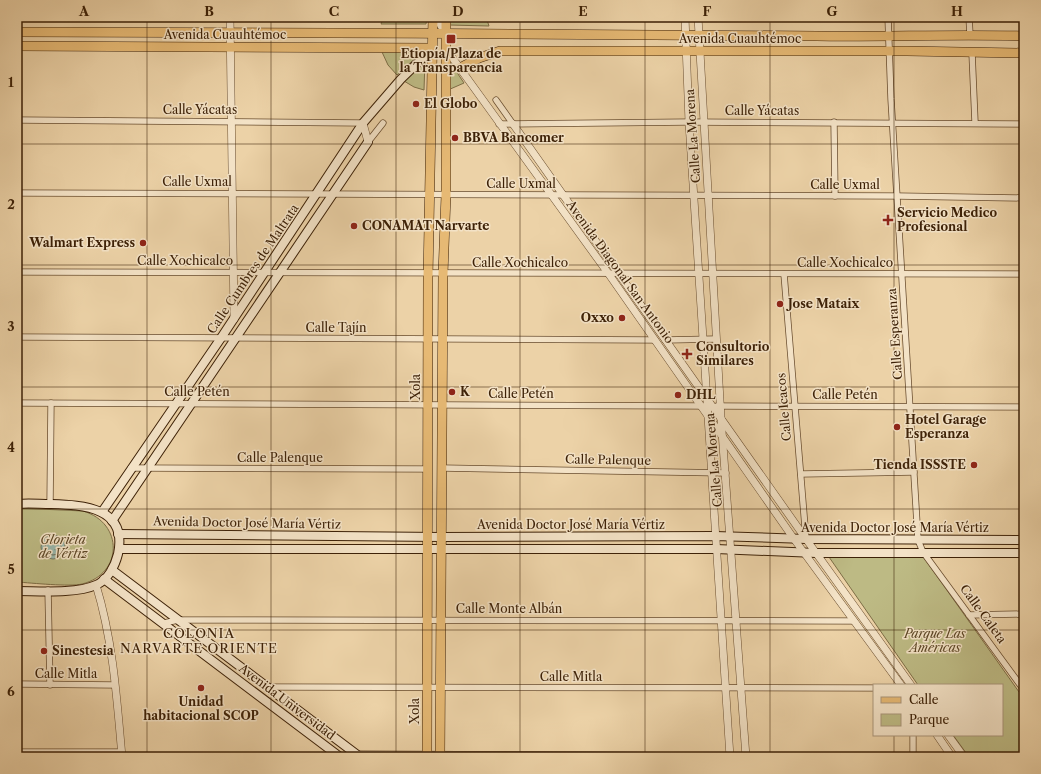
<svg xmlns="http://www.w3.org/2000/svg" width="1041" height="774" font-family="'Libre Caslon Text',serif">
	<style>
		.park { fill: #bdba84; stroke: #7d6e46 }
		.water { fill: url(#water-ripples); stroke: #747b69 }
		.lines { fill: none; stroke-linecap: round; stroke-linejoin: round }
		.shore { stroke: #6b6c59; stroke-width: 1 }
		.minor-casing { stroke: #694d2f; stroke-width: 7 }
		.tertiary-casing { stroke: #694d2f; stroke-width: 8 }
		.secondary-casing { stroke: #3d2107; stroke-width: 10 }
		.primary-casing { stroke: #3d2107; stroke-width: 10 }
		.minor { stroke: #f3e2c6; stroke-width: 5.5 }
		.tertiary { stroke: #f3e2c6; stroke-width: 7 }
		.secondary { stroke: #f3e2c6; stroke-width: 8 }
		.primary { stroke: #e6b974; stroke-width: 9 }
		.grid { fill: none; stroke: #3d2107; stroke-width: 1; stroke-opacity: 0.55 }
		.poi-dot { fill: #8f2418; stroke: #f3e2c6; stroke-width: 1.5 }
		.labels { text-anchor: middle; stroke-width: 3; stroke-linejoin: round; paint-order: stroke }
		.street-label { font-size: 12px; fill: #3d2107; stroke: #f3e2c6 }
		.poi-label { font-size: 12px; font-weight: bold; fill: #3d2107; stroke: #f3e2c6; text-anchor: start }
		.park-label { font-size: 12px; font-style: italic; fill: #5d4726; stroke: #f3e2c6 }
		.neighbourhood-label { font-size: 13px; letter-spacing: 1px; fill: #3d2107; stroke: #f3e2c6 }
		.neatline { fill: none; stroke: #3d2107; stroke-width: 1.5 }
		.grid-label { font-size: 13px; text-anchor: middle; font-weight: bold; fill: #3d2107 }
	</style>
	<defs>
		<pattern id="water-ripples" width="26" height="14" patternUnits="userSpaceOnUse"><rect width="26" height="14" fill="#99b7ab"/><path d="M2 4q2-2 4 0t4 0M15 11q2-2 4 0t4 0" fill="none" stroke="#7e9489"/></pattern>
	</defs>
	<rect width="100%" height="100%" fill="#ecd2a7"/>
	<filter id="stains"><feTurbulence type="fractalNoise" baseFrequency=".005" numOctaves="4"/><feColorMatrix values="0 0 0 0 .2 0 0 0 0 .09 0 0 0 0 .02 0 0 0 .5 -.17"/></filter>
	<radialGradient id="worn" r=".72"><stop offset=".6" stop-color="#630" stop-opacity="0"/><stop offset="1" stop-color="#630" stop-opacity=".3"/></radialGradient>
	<g class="park">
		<path d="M384,17H427L426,24H381Z"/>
		<path d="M449,17H486L489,26L449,25Z"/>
		<path d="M423,51L397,75L388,65L382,52Z"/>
		<path d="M448,59L464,83L448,90Z"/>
		<path d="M425,60L424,90L414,87L404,81Z"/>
		<path d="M17,508L83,511C124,523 123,574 82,584C70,587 32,583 17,582Z"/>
		<path d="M922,555L1024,699V757H969L953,735H1002V685H918L829,557Z"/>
	</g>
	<circle class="water" cx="53" cy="547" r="12"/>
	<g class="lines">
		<circle class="shore" cx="53" cy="547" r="8"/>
		<defs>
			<g id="minor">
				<path d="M888,17L891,99L918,540L923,552L1024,690"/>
				<path d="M969,17L970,35"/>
				<path d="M972,53L975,122"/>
				<path d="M496,100L513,124"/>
				<path d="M17,120L363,123"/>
				<path d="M834,122L835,196"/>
				<path d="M499,124L689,122L1024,124"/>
				<path d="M368,142L383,123"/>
				<path d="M17,193L897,196L1024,198"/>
				<path d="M17,272L1024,274"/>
				<path d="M784,274L806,539"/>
				<path d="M17,337L655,340"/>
				<path d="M665,340L716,339"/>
				<path d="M17,403L703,406"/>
				<path d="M717,406L1024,407"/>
				<path d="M131,468L428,469"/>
				<path d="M442,468L726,473"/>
				<path d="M801,474L914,472"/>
				<path d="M50,504L51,403"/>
				<path d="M48,590L50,685"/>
				<path d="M969,615L1024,614"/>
				<path d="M164,623L178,620L854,621"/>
				<path d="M17,684L115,685"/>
				<path d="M268,687L874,688"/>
				<path d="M17,752H121"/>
				<path d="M356,754L952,757"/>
				<path d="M913,757V735"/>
			</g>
			<g id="tertiary">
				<path d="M230,17L234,319"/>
				<path d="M436,17L445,33"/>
				<path d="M685,17L689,122L730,757"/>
				<path d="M698,17L721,418L746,757"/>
				<path d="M446,49L608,273L794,539L901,685"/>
				<path d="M363,123L368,142"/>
				<path d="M513,124L806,539L911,685"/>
				<path d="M96,585C113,640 117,700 122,757"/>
				<path d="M937,735L952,757"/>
				<path d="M948,735L964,757"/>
			</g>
			<g id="secondary">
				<path d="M17,504C28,503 39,504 51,504C83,505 128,507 118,554C115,566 108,580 96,585C76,594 39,591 17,591"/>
				<path d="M102,512L221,338L363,123L401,79L433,48"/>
				<path d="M112,521L368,142"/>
				<path d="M118,534L441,537L715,536L806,539L1024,540"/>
				<path d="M119,549H716L816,553H1024"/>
				<path d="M112,570L360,757"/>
				<path d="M104,579L340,757"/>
			</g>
			<g id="primary">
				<path d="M17,32C284,33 550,33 817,36C886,37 955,34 1024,36"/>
				<path d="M17,46L433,48"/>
				<path d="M460,68L479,58L500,51H907L1024,53"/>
				<path d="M427,757L428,278L433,17"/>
				<path d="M440,757L443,274L446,195V17"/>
			</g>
		</defs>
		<use href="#minor" class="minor-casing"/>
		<use href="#tertiary" class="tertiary-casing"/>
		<use href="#secondary" class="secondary-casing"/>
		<use href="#primary" class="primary-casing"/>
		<use href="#minor" class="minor"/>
		<use href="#tertiary" class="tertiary"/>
		<use href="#secondary" class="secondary"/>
		<use href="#primary" class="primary"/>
	</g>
	<path class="grid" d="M147,17V757M271,17V757M396,17V757M520,17V757M645,17V757M770,17V757M894,17V685M17,144H1024M17,265H1024M17,387H1024M17,509H1024M17,630H1024M894,735V757"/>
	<g class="poi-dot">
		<rect x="446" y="34" width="10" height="10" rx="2"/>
		<circle cx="416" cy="104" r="4"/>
		<circle cx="455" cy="138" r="4"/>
		<path d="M886 214h4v4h4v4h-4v4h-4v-4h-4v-4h4z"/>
		<circle cx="354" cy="226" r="4"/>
		<circle cx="143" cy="243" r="4"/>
		<circle cx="780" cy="304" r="4"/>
		<circle cx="622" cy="318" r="4"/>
		<path d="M685 348h4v4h4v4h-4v4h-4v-4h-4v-4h4z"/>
		<circle cx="452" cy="392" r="4"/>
		<circle cx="678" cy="395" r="4"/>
		<circle cx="897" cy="427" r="4"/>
		<circle cx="974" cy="465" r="4"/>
		<circle cx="44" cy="651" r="4"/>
		<circle cx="201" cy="688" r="4"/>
	</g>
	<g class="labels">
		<g class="street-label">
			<text x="225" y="39">Avenida Cuauhtémoc</text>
			<text x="740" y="43">Avenida Cuauhtémoc</text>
			<text x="200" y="114">Calle Yácatas</text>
			<text x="762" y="115">Calle Yácatas</text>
			<text transform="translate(693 136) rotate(-94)" y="4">Calle La Morena</text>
			<text x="197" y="186">Calle Uxmal</text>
			<text x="521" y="188">Calle Uxmal</text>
			<text x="845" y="189">Calle Uxmal</text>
			<text x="185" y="265">Calle Xochicalco</text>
			<text x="520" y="267">Calle Xochicalco</text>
			<text x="845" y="267">Calle Xochicalco</text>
			<text transform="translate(253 269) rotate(-56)" y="4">Calle Cumbres de Maltrata</text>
			<text transform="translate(620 272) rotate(54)" y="4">Avenida Diagonal San Antonio</text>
			<text x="336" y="332">Calle Tajín</text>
			<text transform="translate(895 334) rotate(-94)" y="4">Calle Esperanza</text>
			<text transform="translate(416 387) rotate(-90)" y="4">Xola</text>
			<text x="197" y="396">Calle Petén</text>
			<text x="521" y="398">Calle Petén</text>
			<text x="845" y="399">Calle Petén</text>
			<text transform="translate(784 407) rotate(-95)" y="4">Calle Icacos</text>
			<text x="280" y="462">Calle Palenque</text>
			<text transform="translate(608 460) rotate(1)" y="4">Calle Palenque</text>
			<text transform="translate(714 460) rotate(-95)" y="4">Calle La Morena</text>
			<text transform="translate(247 523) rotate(1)" y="4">Avenida Doctor José María Vértiz</text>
			<text x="571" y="529">Avenida Doctor José María Vértiz</text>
			<text x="895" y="532">Avenida Doctor José María Vértiz</text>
			<text x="509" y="613">Calle Monte Albán</text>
			<text transform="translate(983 614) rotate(54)" y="4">Calle Caleta</text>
			<text x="66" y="678">Calle Mitla</text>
			<text x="571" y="681">Calle Mitla</text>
			<text transform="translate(287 702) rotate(37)" y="4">Avenida Universidad</text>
			<text transform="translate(415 711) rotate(-90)" y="4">Xola</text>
		</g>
		<g class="poi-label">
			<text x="451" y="58" text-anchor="middle">Etiopía/Plaza de<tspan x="451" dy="14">la Transparencia</tspan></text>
			<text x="424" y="108">El Globo</text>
			<text x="463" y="142">BBVA Bancomer</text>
			<text x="897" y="217">Servicio Medico<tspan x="897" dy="14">Profesional</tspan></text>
			<text x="362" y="230">CONAMAT Narvarte</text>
			<text x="135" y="247" text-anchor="end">Walmart Express</text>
			<text x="788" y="308">Jose Mataix</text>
			<text x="614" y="322" text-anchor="end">Oxxo</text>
			<text x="696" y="351">Consultorio<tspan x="696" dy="14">Similares</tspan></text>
			<text x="460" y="396">K</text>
			<text x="686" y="399">DHL</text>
			<text x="905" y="424">Hotel Garage<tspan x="905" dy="14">Esperanza</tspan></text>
			<text x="966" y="469" text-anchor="end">Tienda ISSSTE</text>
			<text x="52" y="655">Sinestesia</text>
			<text x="201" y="706" text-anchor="middle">Unidad<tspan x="201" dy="14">habitacional SCOP</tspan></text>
		</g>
		<g class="park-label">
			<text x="63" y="544">Glorieta<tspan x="63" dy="14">de Vértiz</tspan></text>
			<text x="935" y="638">Parque Las<tspan x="935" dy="14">Américas</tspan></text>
		</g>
		<g class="neighbourhood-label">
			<text x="199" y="638">COLONIA<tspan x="199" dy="15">NARVARTE ORIENTE</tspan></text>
		</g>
	</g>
	<rect width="1041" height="774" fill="none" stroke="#ecd2a7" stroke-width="44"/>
	<rect x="873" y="684" width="130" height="52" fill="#f3e2c6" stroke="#aa957a"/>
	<rect x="881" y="697" width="20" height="6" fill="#e6b974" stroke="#aa957a"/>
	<text x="909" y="704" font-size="12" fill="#3d2107">Calle</text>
	<rect x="881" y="714" width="20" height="12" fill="#bdba84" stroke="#aa957a"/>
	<text x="909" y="724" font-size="12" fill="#3d2107">Parque</text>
	<rect x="22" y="22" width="997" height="730" class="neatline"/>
	<g class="grid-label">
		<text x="84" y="16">A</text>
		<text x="209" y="16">B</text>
		<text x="334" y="16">C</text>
		<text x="458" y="16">D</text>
		<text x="583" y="16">E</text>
		<text x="707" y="16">F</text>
		<text x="832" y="16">G</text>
		<text x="957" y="16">H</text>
		<text x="11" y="87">1</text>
		<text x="11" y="209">2</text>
		<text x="11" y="331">3</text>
		<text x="11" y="452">4</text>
		<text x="11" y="574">5</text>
		<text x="11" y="696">6</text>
	</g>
	<rect width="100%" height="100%" filter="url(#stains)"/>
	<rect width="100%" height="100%" fill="url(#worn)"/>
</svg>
